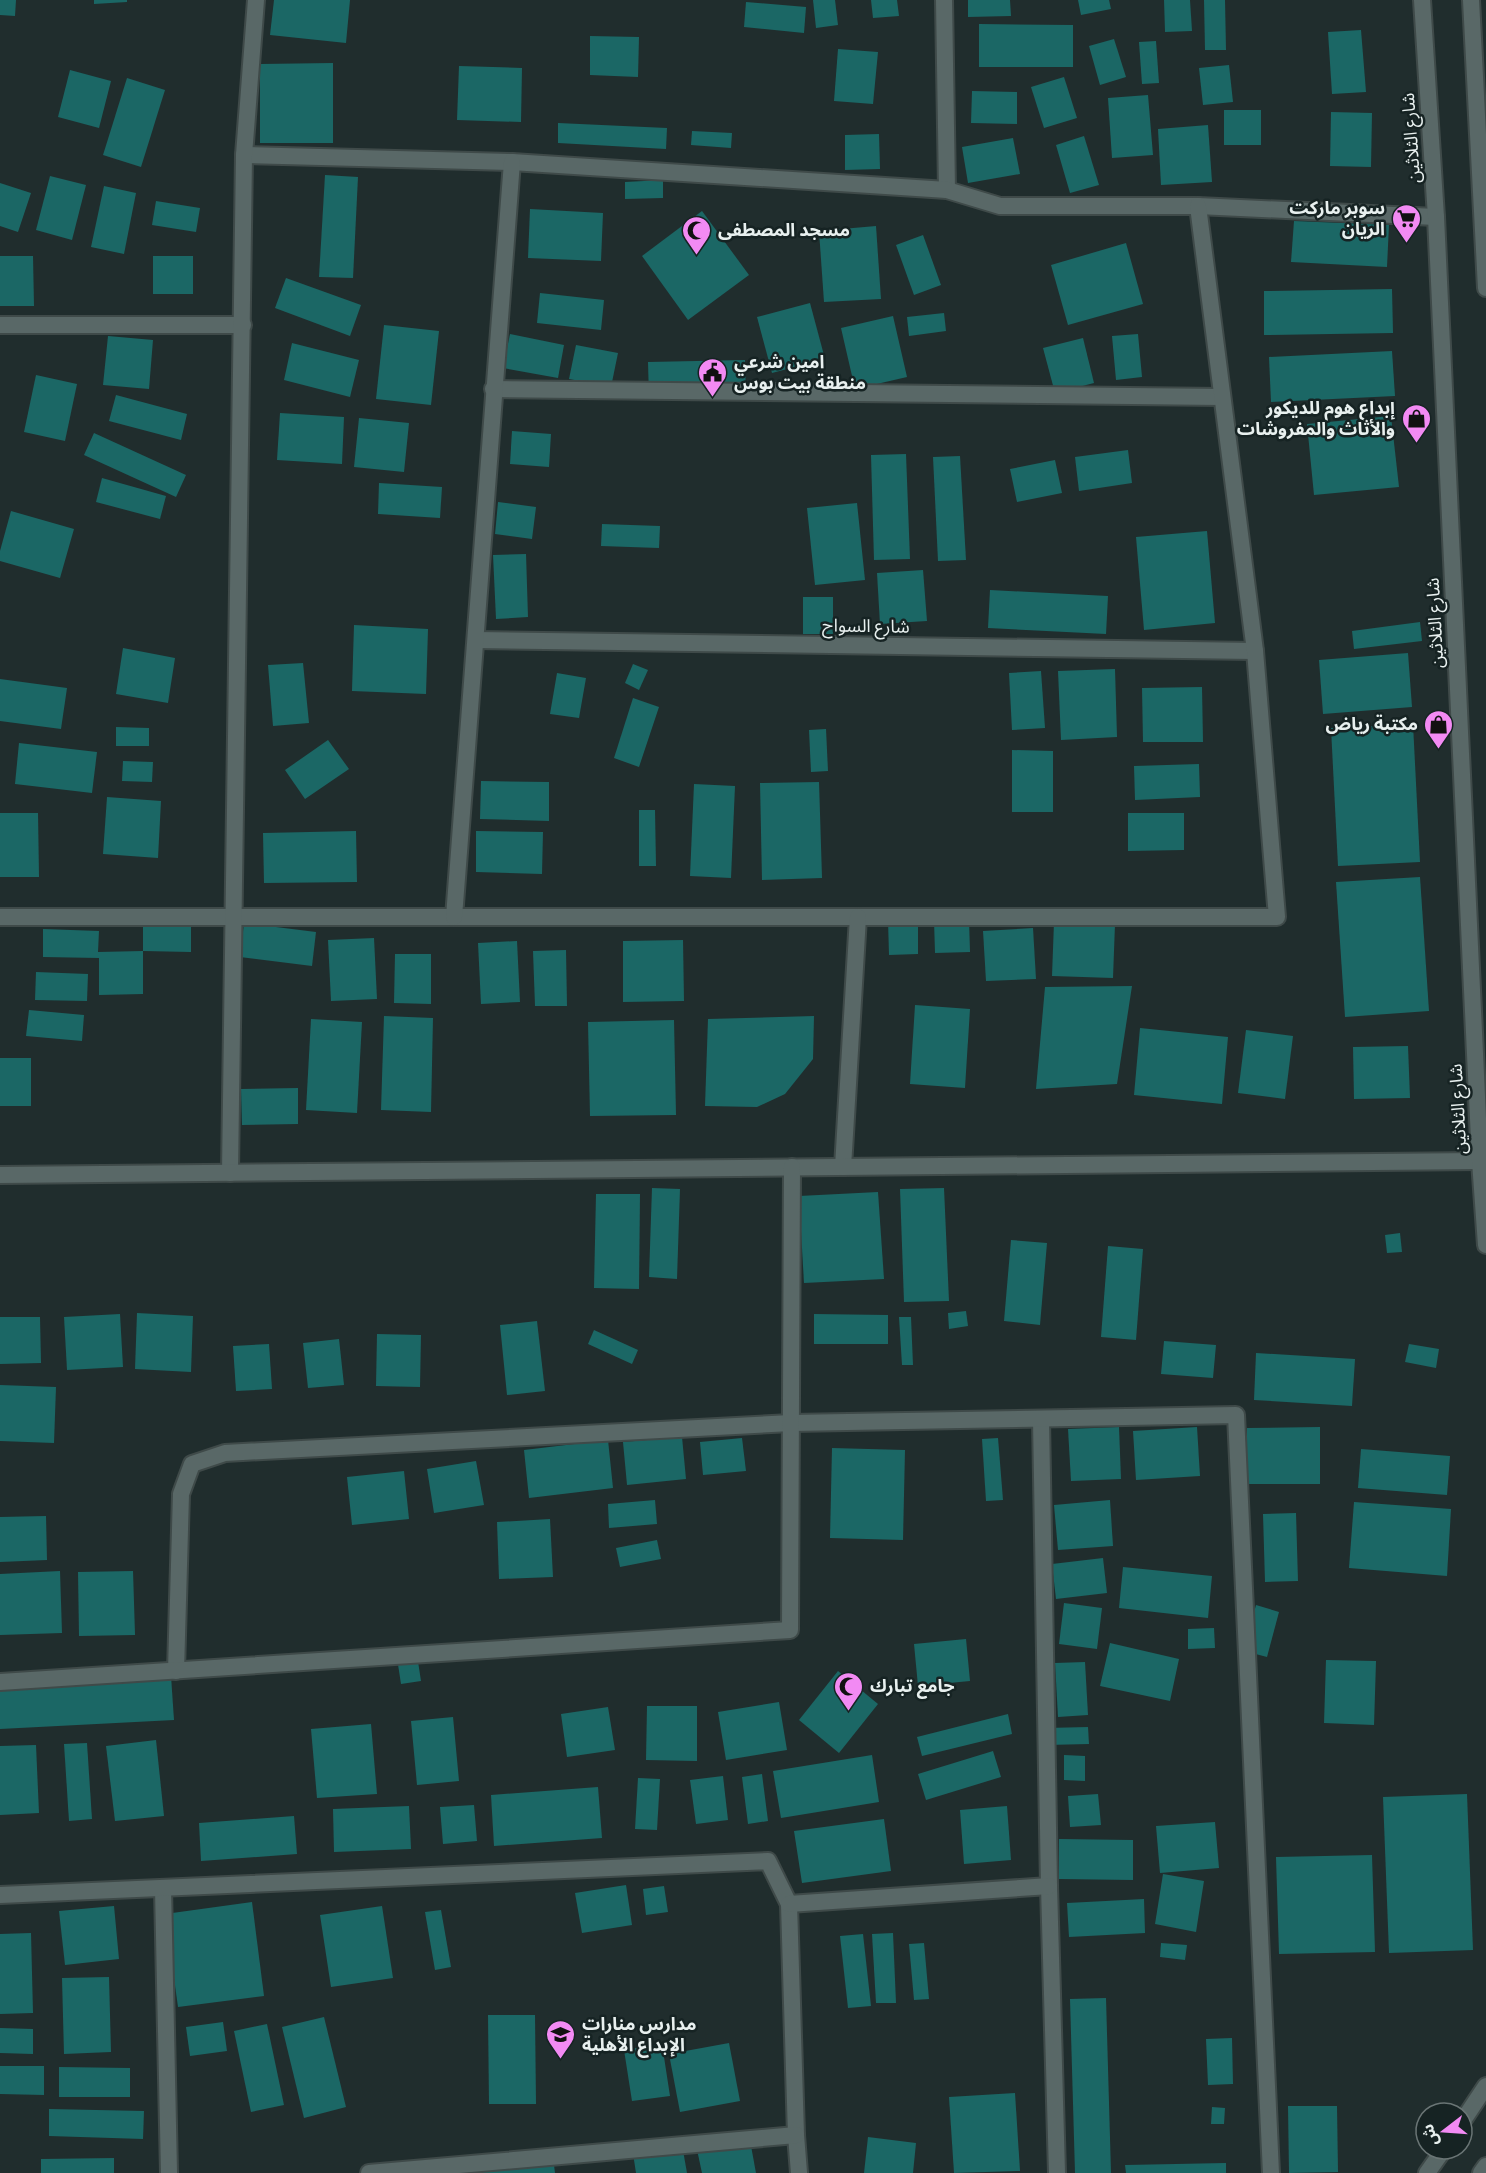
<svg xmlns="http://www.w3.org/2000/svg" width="1486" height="2173" font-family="'Titillium Web','Noto Sans Arabic',sans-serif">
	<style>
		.building { fill: #1b6765 }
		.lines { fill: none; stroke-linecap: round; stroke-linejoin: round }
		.minor-casing { stroke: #3f4a49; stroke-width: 20 }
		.tertiary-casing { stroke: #3f4a49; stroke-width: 20 }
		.minor { stroke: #596867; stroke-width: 16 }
		.tertiary { stroke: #596867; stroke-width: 16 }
		.labels { text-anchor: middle; stroke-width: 5; stroke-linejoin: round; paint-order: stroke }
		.street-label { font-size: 18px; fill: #e8f0ef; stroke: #162323 }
		.poi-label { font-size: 18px; font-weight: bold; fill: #e8f0ef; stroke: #162323; text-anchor: start }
	</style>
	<rect width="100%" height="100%" fill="#202d2d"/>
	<g class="building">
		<path d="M0,0H16L15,16L0,15Z"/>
		<path d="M94,0H127V2L94,4Z"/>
		<path d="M274,0H350L346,43L270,35Z"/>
		<path d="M813,0H835L838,25L816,28Z"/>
		<path d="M871,0H897L899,16L873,18Z"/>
		<path d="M968,0H1010L1011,16L968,17Z"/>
		<path d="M1078,0H1109L1111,9L1081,15Z"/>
		<path d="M1164,0H1190L1192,31L1165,32Z"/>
		<path d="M1204,0H1225L1226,50H1205Z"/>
		<path d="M746,2L806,7L804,33L744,27Z"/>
		<path d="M979,24L1073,25V67H979Z"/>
		<path d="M1361,30L1366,92L1332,94L1328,32Z"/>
		<path d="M590,36L639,37L638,77L590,75Z"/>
		<path d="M1114,39L1126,77L1100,85L1089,46Z"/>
		<path d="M1156,41L1159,83L1142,84L1139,42Z"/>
		<path d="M838,49L878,52L873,104L834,101Z"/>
		<path d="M333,63V143H260V64Z"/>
		<path d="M1229,65L1233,102L1203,105L1199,68Z"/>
		<path d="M459,66L522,68L521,122L457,120Z"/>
		<path d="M70,70L111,81L99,128L58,117Z"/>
		<path d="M1064,77L1077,118L1044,128L1031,87Z"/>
		<path d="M127,78L165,90L141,167L103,155Z"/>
		<path d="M972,91L1017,92V124L971,123Z"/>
		<path d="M1148,95L1153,155L1112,158L1108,98Z"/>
		<rect x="1224" y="110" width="37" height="35"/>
		<path d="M1331,112L1372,113L1371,167L1330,166Z"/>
		<path d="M558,123L667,128L666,149L558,143Z"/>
		<path d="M1208,125L1212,182L1161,185L1158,129Z"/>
		<path d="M692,131L732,133L731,148L691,145Z"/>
		<path d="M879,134L880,169L845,170V135Z"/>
		<path d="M1084,136L1099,185L1070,193L1056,145Z"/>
		<path d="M1013,138L1020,174L968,183L962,147Z"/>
		<path d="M325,175L358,177L353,278L319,277Z"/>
		<path d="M50,176L86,185L72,240L36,230Z"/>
		<path d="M663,180V198L625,199V182Z"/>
		<path d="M0,183L31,193L18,232L0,226Z"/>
		<path d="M104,186L136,193L124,254L91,247Z"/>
		<path d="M156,201L200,208L196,232L152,225Z"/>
		<path d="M530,209L603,213L601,261L528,258Z"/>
		<path d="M702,211L749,275L688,320L642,256Z"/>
		<path d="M1294,221L1389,225L1387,267L1291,262Z"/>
		<path d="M876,226L881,299L824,302L819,231Z"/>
		<path d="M923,235L941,285L914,295L896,245Z"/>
		<path d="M1126,243L1143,304L1068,325L1051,265Z"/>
		<path d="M0,256H33L34,306H0Z"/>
		<rect x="153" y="256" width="40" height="38"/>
		<path d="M286,278L361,305L350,336L275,308Z"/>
		<path d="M1392,289L1393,333L1264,335V291Z"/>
		<path d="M540,293L604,300L601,330L537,323Z"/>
		<path d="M810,303L825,359L772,373L757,317Z"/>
		<path d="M944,313L946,331L909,336L907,317Z"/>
		<path d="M893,316L907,377L855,389L841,328Z"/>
		<path d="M384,325L439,331L431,405L376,399Z"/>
		<path d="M510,334L564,345L558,378L503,368Z"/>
		<path d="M1138,334L1142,377L1116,380L1112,336Z"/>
		<path d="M108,336L153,340L149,389L103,385Z"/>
		<path d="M1083,338L1094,383L1055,393L1043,348Z"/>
		<path d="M292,343L359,360L350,397L284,380Z"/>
		<path d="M576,345L618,353L611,387L569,379Z"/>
		<path d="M1392,351L1395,396L1271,402L1269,357Z"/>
		<path d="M745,360L746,396L649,398L648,362Z"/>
		<path d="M36,375L77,384L65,441L24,432Z"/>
		<path d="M116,395L187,414L181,440L109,421Z"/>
		<path d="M280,413L344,417L342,464L277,460Z"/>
		<path d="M1391,416L1399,487L1314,495L1307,424Z"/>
		<path d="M359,418L409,423L404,472L354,467Z"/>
		<path d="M512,431L551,434L549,467L510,464Z"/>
		<path d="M94,433L186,475L176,497L84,455Z"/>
		<path d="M1128,450L1132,483L1079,491L1075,457Z"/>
		<path d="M906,454L910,559L874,560L871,455Z"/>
		<path d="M960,456L966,560L938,561L933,457Z"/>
		<path d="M1055,460L1062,493L1017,502L1010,469Z"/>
		<path d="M102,478L166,496L160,519L96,502Z"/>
		<path d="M379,483L442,487L440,518L378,514Z"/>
		<path d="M498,502L536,507L532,539L495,534Z"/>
		<path d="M857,503L865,580L815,585L807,508Z"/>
		<path d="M11,511L74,529L60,578L0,561V551Z"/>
		<path d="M602,524L660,526L659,548L601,546Z"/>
		<path d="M1207,531L1215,623L1144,630L1136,537Z"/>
		<path d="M526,554L528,617L496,619L493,555Z"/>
		<path d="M923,570L927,621L880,624L877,573Z"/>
		<path d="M990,590L1108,596L1106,634L988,628Z"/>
		<rect x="803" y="597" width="30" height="37"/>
		<path d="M1420,622L1422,641L1354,649L1352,631Z"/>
		<path d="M354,625L428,629L426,694L352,691Z"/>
		<path d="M123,648L175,658L168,703L116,694Z"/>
		<path d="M1408,653L1412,707L1323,714L1319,660Z"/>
		<path d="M303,663L309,723L273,726L268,665Z"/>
		<path d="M633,664L648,670L639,690L625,683Z"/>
		<path d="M1115,669L1117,737L1061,740L1058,671Z"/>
		<path d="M1041,671L1045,728L1012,730L1009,673Z"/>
		<path d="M557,673L586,678L579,718L550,714Z"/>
		<path d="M0,679L67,688L61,729L0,721Z"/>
		<path d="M1202,687L1203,742H1143L1142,688Z"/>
		<path d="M633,698L659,707L639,767L614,758Z"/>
		<path d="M1413,724L1420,862L1338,866L1331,728Z"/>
		<path d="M116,727L149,728V746H116Z"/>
		<path d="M826,729L828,771L811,772L809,730Z"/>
		<path d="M328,740L349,769L305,799L285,770Z"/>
		<path d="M19,743L97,752L92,793L15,784Z"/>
		<path d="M1012,750L1053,751V812H1012Z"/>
		<path d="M123,761L153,762L152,782L122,781Z"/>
		<path d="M1199,764L1200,797L1135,800L1134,766Z"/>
		<path d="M481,781L549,782V821L480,819Z"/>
		<path d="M819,782L822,878L762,880L760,783Z"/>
		<path d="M694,784L735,786L731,878L690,876Z"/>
		<path d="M107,797L161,801L158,858L103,854Z"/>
		<path d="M639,810H655L656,866H639Z"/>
		<path d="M0,813H38L39,877H0Z"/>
		<path d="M1128,813H1184V850L1128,851Z"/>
		<path d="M356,831L357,882L264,883L263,833Z"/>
		<path d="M476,831L543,832L542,874L476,872Z"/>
		<path d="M1420,877L1429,1011L1345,1017L1336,882Z"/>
		<path d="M969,919L970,952L935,953L934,920Z"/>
		<path d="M888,920H918V954L889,955Z"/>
		<path d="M143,921H191V952L143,951V994L99,995V958L43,957V929L99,931L98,952L143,951Z"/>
		<path d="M1054,922L1115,924L1113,978L1052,976Z"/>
		<path d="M244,923L316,932L312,966L240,957Z"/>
		<path d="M1033,928L1036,979L986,981L983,931Z"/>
		<path d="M374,938L377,999L331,1001L328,940Z"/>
		<path d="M683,940L684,1001L623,1002V941Z"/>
		<path d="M517,941L520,1002L481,1004L478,943Z"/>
		<path d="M566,950L567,1006H535L533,951Z"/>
		<path d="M395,954H431V1004L394,1003Z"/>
		<path d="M36,972L88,974L87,1001L35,1000Z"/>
		<path d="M1132,986L1117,1084L1036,1089L1045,987Z"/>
		<path d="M915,1005L970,1009L965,1088L910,1084Z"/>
		<path d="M29,1010L84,1015L82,1041L26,1036Z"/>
		<path d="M384,1016L433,1018L431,1112L381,1110Z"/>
		<path d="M814,1016L813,1059L785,1094L757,1107L705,1106L708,1019Z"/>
		<path d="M311,1019L362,1022L357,1113L306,1110Z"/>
		<path d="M674,1020L676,1115L590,1116L588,1022Z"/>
		<path d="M1140,1028L1228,1037L1222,1104L1134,1095Z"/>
		<path d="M1246,1030L1293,1036L1285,1099L1238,1093Z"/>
		<path d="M1408,1046L1410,1098L1354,1099L1353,1047Z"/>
		<rect x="0" y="1058" width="31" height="48"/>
		<path d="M298,1088V1124L242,1125L241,1089Z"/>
		<path d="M652,1188L680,1189L677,1279L649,1277Z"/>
		<path d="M944,1188L949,1301L904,1302L900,1189Z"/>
		<path d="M878,1192L884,1279L804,1283L799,1196Z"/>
		<path d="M596,1194H640L639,1289L594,1288Z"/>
		<path d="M1400,1233L1402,1252L1387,1253L1385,1235Z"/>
		<path d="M1011,1240L1047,1243L1040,1325L1004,1321Z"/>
		<path d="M1108,1246L1143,1249L1136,1340L1101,1337Z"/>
		<path d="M966,1311L968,1326L949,1329L948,1313Z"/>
		<path d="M137,1313L193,1316L191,1372L135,1369Z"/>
		<path d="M120,1314L123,1367L67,1370L64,1317Z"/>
		<path d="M814,1314L888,1315V1344H814Z"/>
		<path d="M0,1317H40L41,1363L0,1364Z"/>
		<path d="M899,1317H911L913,1365H902Z"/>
		<path d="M537,1321L545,1391L507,1395L500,1325Z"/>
		<path d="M594,1330L638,1350L632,1364L588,1344Z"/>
		<path d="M377,1334L421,1335L420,1387L376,1386Z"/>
		<path d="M339,1339L344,1385L308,1388L303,1343Z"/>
		<path d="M1164,1341L1216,1345L1213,1378L1161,1374Z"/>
		<path d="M269,1344L272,1389L236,1391L233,1346Z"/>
		<path d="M1409,1344L1439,1349L1436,1368L1405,1362Z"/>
		<path d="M1256,1353L1355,1359L1352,1406L1254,1400Z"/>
		<path d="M0,1385L56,1387L54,1443L0,1441Z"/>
		<path d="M1119,1427L1121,1479L1071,1481L1068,1429Z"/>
		<path d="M1197,1427L1200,1476L1136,1480L1133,1431Z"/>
		<path d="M1320,1427V1484H1247V1428Z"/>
		<path d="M682,1437L686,1479L627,1485L623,1442Z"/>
		<path d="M742,1438L746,1471L703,1475L700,1442Z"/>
		<path d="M998,1438L1003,1500L986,1501L982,1439Z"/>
		<path d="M608,1440L613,1488L529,1498L524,1450Z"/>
		<path d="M832,1448L905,1450L903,1540L830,1538Z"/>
		<path d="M1361,1449L1450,1456L1447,1495L1358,1488Z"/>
		<path d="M476,1461L484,1505L434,1513L427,1469Z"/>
		<path d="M404,1471L409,1519L352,1525L347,1477Z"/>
		<path d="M655,1500L657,1524L609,1528L608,1504Z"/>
		<path d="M1110,1500L1113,1546L1058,1550L1054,1505Z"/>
		<path d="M1354,1502L1451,1509L1447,1576L1349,1568Z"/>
		<path d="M1296,1513L1298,1581L1265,1582L1263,1514Z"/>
		<path d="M46,1516L47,1560L0,1562V1517Z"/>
		<path d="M550,1519L553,1577L499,1579L497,1522Z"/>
		<path d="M657,1540L661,1559L620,1567L616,1548Z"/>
		<path d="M1103,1558L1107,1593L1056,1599L1052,1564Z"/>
		<path d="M1123,1567L1212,1576L1208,1618L1119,1608Z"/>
		<path d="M60,1571L62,1633L0,1635V1574Z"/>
		<path d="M133,1571L135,1635L79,1636L78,1572Z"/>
		<path d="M1064,1603L1102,1608L1097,1649L1059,1644Z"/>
		<path d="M1256,1605L1279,1612L1267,1657L1244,1651Z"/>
		<path d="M1214,1628L1215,1648L1188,1649V1629Z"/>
		<path d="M966,1639L970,1681L918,1686L914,1644Z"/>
		<path d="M1110,1643L1179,1659L1170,1701L1100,1686Z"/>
		<path d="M417,1655L421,1681L401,1684L397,1658Z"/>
		<path d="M1326,1660L1376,1661L1374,1725L1324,1723Z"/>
		<path d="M1085,1662L1088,1715L1058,1717L1055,1663Z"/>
		<path d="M838,1671L878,1704L839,1753L799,1720Z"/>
		<path d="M171,1676L174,1720L0,1729V1685Z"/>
		<path d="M779,1702L787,1750L726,1760L718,1712Z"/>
		<path d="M647,1706H697V1761L646,1760Z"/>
		<path d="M608,1707L615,1750L567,1757L561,1714Z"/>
		<path d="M1008,1714L1012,1734L922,1756L917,1737Z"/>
		<path d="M453,1717L459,1781L417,1785L411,1721Z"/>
		<path d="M371,1724L377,1794L317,1798L311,1729Z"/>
		<path d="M1088,1727L1089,1744L1047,1745L1046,1728Z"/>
		<path d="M156,1740L164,1816L115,1821L106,1746Z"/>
		<path d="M87,1743L92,1819L69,1821L64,1744Z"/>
		<path d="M36,1745L39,1813L0,1815V1746Z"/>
		<path d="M993,1751L1001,1777L926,1800L918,1774Z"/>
		<path d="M872,1755L879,1802L781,1818L773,1771Z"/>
		<path d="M1064,1755L1085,1756V1781L1064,1780Z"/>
		<path d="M762,1774L768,1821L748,1824L742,1777Z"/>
		<path d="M723,1776L728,1820L696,1824L690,1780Z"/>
		<path d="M638,1778L660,1779L657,1830L635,1829Z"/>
		<path d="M598,1787L602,1838L494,1846L491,1795Z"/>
		<path d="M1098,1794L1101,1825L1070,1827L1068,1796Z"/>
		<path d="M1467,1794L1473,1950L1389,1953L1383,1797Z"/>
		<path d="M474,1805L477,1841L443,1844L440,1807Z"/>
		<path d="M409,1806L411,1849L334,1852L333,1809Z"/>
		<path d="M1007,1806L1011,1860L964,1864L960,1810Z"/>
		<path d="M294,1816L297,1854L201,1861L199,1823Z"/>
		<path d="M884,1819L891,1871L802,1883L794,1831Z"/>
		<path d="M1215,1822L1219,1868L1160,1873L1156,1826Z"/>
		<path d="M1059,1839L1133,1840V1880L1059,1879Z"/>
		<path d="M1372,1855L1375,1952L1279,1954L1276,1857Z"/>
		<path d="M1163,1874L1204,1881L1196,1932L1155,1924Z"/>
		<path d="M626,1885L632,1925L582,1933L575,1893Z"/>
		<path d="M664,1886L668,1912L646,1915L643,1889Z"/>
		<path d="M1144,1899L1145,1933L1069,1937L1067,1903Z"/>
		<path d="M252,1902L264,1996L178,2007L165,1914Z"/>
		<path d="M114,1906L119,1959L65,1965L59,1911Z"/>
		<path d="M382,1906L393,1978L331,1987L320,1915Z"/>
		<path d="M441,1910L451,1967L435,1970L425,1912Z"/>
		<path d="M31,1933L33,2013L0,2014V1934Z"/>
		<path d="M893,1933L896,2003H876L872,1934Z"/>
		<path d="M863,1934L871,2006L848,2008L840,1936Z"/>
		<path d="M924,1943L929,1999L914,2000L909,1944Z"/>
		<path d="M1161,1943L1187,1945L1185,1960L1160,1957Z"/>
		<path d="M109,1977L111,2052L64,2054L62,1978Z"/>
		<path d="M1106,1998L1111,2173H1075L1070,1999Z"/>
		<path d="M488,2015H535L536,2104H489Z"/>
		<path d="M324,2017L346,2107L304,2118L282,2027Z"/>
		<path d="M223,2022L227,2051L190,2056L186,2027Z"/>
		<path d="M267,2024L284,2105L251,2112L234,2031Z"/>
		<path d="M0,2028L33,2029V2054L0,2053Z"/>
		<path d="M1232,2038L1233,2084L1208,2085L1206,2039Z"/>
		<path d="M729,2043L740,2101L680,2112L669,2054Z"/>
		<path d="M662,2044L670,2096L632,2101L624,2050Z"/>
		<path d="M0,2066H44V2095L0,2094Z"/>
		<path d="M59,2067L130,2068V2097H59Z"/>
		<path d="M1015,2093L1020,2171L954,2173L949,2097Z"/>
		<path d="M1288,2106H1337L1338,2172L1289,2173Z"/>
		<path d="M1212,2107L1225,2108L1224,2124H1211Z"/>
		<path d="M49,2109L144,2111L143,2139L49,2136Z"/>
		<path d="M749,2135L756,2173H702L696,2145Z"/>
		<path d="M868,2137L916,2143L913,2173H864Z"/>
		<path d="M681,2139L687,2173H636L632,2147Z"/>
		<path d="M553,2157L555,2173H474L473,2166Z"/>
		<path d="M114,2158V2173H41V2159Z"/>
		<path d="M1226,2163V2173H1126L1125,2165Z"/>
	</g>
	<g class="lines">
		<defs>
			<g id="minor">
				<path d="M944,0L947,190"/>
				<path d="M244,155L512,162L947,190L1000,206H1198L1436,217"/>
				<path d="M0,325H243"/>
				<path d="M493,389L1222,397"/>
				<path d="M476,640L1255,651"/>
				<path d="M0,917H1277L1255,651L1198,206"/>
				<path d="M454,917L512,162"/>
				<path d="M843,1167L858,917"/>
				<path d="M230,1173L244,155L256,0"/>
				<path d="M0,1175L1480,1161"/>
				<path d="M1041,1419L1049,1886L1057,2173"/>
				<path d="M176,1671L181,1494L192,1464L225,1453L791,1423L1236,1415L1271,2173"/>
				<path d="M0,1682L790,1630L792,1167"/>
				<path d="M163,1888L169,2173"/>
				<path d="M0,1895L768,1861L789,1904L796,2135L799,2173"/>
				<path d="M789,1904L1049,1886"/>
				<path d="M1462,2122L1486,2086"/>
				<path d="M369,2173L796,2135"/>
				<path d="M1427,2173L1444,2149"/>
				<path d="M1481,2173L1486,2166"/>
			</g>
			<g id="tertiary">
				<path d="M1422,0L1436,217L1480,1161L1486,1245"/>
				<path d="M1471,0L1486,288"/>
			</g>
		</defs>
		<use href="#minor" class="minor-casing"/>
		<use href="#tertiary" class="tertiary-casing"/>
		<use href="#minor" class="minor"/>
		<use href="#tertiary" class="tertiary"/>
	</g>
	<defs>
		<symbol id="supermarket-pin" viewBox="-11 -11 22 30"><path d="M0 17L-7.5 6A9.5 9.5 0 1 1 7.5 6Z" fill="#f28af3" stroke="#162323"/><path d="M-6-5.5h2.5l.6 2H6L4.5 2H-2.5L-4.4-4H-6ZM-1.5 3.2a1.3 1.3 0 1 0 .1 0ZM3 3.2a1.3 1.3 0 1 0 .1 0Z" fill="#111"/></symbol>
		<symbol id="mosque-pin" viewBox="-11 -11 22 30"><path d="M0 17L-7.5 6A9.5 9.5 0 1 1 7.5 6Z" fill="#f28af3" stroke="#162323"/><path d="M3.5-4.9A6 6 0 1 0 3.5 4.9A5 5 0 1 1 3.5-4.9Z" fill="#111"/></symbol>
		<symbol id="civic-pin" viewBox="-11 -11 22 30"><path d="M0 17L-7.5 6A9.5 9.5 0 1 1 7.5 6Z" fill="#f28af3" stroke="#162323"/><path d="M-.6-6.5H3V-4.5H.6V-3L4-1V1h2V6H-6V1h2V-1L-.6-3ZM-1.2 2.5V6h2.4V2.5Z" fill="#111"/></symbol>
		<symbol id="shop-pin" viewBox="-11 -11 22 30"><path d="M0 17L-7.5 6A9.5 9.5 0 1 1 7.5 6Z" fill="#f28af3" stroke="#162323"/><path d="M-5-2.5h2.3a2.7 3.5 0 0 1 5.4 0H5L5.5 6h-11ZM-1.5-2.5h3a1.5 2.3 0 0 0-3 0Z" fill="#111"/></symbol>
		<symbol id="school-pin" viewBox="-11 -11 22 30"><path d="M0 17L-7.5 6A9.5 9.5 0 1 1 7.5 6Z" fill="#f28af3" stroke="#162323"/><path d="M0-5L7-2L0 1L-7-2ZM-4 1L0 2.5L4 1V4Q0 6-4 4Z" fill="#111"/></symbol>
	</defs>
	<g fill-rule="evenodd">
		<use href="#supermarket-pin" x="1390" y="202" width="33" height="45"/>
		<use href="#mosque-pin" x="680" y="214" width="33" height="45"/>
		<use href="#civic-pin" x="696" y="356" width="33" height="45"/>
		<use href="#shop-pin" x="1400" y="402" width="33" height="45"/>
		<use href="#shop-pin" x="1422" y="708" width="33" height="45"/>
		<use href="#mosque-pin" x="832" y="1670" width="33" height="45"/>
		<use href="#school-pin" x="544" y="2018" width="33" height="45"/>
	</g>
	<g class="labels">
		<g class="street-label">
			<text transform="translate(1411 138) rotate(-94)" y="6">شارع الثلاثين</text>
			<text transform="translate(1435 623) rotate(-93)" y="6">شارع الثلاثين</text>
			<text transform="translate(866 626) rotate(1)" y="6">شارع السواح</text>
			<text transform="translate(1458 1109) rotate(-93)" y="6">شارع الثلاثين</text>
		</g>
		<g class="poi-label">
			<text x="1385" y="214" text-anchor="end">سوبر ماركت<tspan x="1385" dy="21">الريان</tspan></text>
			<text x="718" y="236">مسجد المصطفى</text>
			<text x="734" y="368">امين شرعي<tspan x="734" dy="21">منطقة بيت بوس</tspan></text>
			<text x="1395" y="414" text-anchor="end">إبداع هوم للديكور<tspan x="1395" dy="21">والأثاث والمفروشات</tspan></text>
			<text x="1418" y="730" text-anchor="end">مكتبة رياض</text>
			<text x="870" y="1692">جامع تبارك</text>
			<text x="582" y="2030">مدارس منارات<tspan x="582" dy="21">الإبداع الأهلية</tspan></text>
		</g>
	</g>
	<g transform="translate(1444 2131) rotate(253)"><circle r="28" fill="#162323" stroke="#6a7575" stroke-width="1.5"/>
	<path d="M0-4.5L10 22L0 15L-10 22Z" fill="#f28af3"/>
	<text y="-9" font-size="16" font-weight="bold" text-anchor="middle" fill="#e8f0ef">ش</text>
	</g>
</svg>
